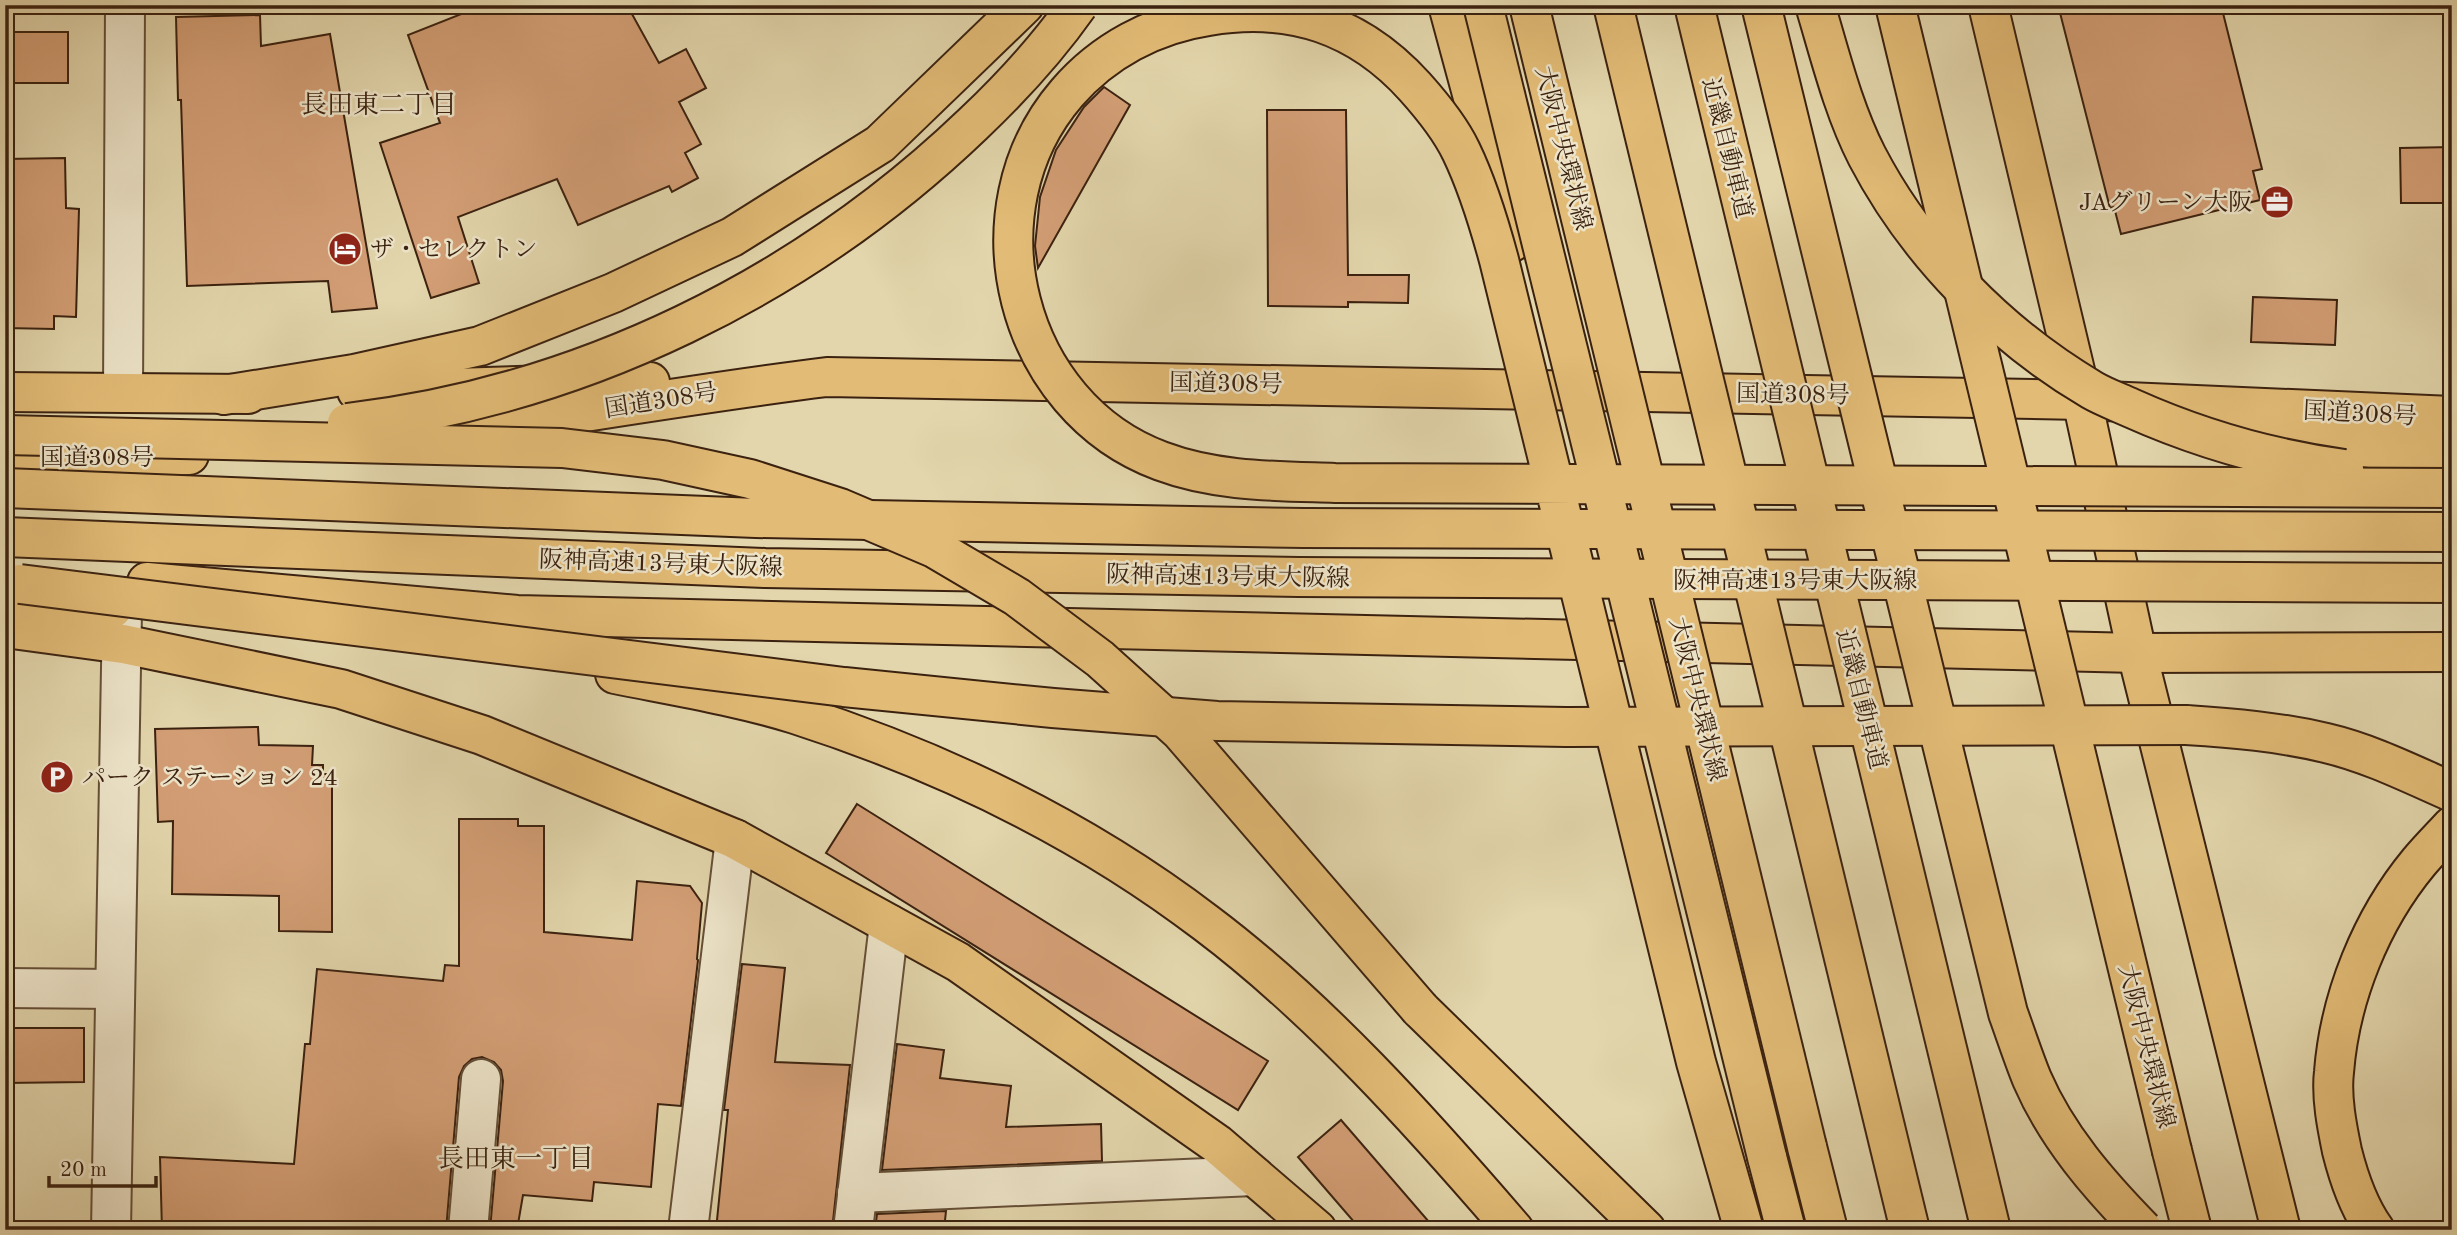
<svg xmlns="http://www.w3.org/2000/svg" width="2457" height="1235" font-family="'Old Standard TT','Noto Serif JP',serif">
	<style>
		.building { fill: #d39e75; stroke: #3b2210; stroke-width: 2 }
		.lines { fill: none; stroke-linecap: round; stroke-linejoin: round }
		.minor-casing { stroke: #654f37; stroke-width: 42 }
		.major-casing { stroke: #3b2210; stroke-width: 42 }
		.highway-casing { stroke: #3b2210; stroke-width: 42 }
		.minor { stroke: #ede4c9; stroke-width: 38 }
		.major { stroke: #e2bb76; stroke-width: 38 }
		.highway { stroke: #e2bb76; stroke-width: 38 }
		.major-bridge-casing { stroke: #3b2210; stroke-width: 42; stroke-linecap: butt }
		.highway-bridge-casing { stroke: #3b2210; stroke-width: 42; stroke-linecap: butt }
		.major-bridge { stroke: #e2bb76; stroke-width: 38 }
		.highway-bridge { stroke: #e2bb76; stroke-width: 38 }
		.labels { text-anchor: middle; stroke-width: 5; stroke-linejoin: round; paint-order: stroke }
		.street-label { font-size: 24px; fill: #3b2210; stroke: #ede4c9 }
		.poi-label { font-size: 24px; fill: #3b2210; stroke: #ede4c9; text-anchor: start }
		.neighbourhood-label { font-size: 26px; fill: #3b2210; stroke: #ede4c9 }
	</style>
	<rect width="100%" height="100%" fill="#e3d6ac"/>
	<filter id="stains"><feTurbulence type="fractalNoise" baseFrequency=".00286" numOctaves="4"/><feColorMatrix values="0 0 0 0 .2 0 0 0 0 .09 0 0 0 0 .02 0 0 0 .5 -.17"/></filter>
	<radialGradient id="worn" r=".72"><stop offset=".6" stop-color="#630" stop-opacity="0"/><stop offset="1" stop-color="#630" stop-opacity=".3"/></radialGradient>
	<g class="building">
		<path d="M461,5H627L659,63L686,49L706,88L679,102L701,144L685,153L698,178L672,192L669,186L578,225L557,179L458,217L479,283L431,298L380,143L440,123L408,35L464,13Z"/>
		<path d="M2058,5H2221L2262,169L2253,171L2260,200L2121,234L2114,207L2110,208Z"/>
		<path d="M260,15L261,46L330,34L377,308L332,312L328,281L187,286L181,100H178L176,17Z"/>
		<rect x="5" y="32" width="63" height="51"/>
		<path d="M1104,87L1130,105L1038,268L1035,246L1040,197L1056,150L1084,107Z"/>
		<path d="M1267,110H1346L1348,275H1409L1408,303L1348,302V307L1268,306Z"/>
		<path d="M2452,147V203H2401L2400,148Z"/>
		<path d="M65,158L66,208L79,209L76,317L54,316V329L5,328V159Z"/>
		<path d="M2253,297L2337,300L2335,345L2251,342Z"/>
		<path d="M258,727L259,745L313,746L312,765H323V774H332V932L279,931V896L172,894L173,821L158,822L155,729Z"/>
		<path d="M857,804L1268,1061L1238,1110L826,853Z"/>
		<path d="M459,819H518V826H544V932L632,940L637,881L690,886L702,903L697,959L698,960L681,1106L658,1104L651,1187L594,1182L592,1201L523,1195L517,1230H490L503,1081L501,1070L494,1062L482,1057L472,1059L464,1066L459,1077L446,1230H162L160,1157L294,1164L305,1044H310L317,969L443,981L445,965L459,966Z"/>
		<path d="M742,964L785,968L775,1062L850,1065L832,1230H716L728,1110H724Z"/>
		<path d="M5,1028H84V1082L5,1083Z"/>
		<path d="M897,1044L944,1050L940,1078L1011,1086L1006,1127L1101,1124L1102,1161L882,1170Z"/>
		<path d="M1341,1120L1436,1230H1361L1298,1157Z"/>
		<path d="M946,1211L944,1230H875L877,1214Z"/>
	</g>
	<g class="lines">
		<defs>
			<g id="minor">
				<path d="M123,393L125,5"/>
				<path d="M5,988L115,989"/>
				<path d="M857,1193L1254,1176"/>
				<path d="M111,1230L122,611"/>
				<path d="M468,1230L481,1079"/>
				<path d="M688,1230L735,839"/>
				<path d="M853,1230L889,924"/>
			</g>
			<g id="major">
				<path d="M1448,5L1512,242"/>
				<path d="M1988,5L2082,400L2137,653L2281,1230"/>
				<path d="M5,628L123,644L341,689L482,735L735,839L958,962L1217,1144L1317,1230"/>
				<path d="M1807,1147L1828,1230"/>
				<path d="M2172,1151L2192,1230"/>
			</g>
			<g id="highway">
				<path d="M357,391L650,382"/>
				<path d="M5,392L248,394"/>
				<path d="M224,395L354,374L480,346L613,293L732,237L880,144L1024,5"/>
				<path d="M2222,427C2297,441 2375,452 2452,452"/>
				<path d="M437,434C567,416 697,393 827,377L2082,400L2452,416"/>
				<path d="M5,457L122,458L189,455"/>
				<path d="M5,537L765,568L1299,577"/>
				<path d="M147,582L517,615L2137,653L2452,652"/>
				<path d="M5,608L112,609"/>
				<path d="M615,674C675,686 737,696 795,714C941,761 1084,830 1206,923C1319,1008 1422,1123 1514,1230"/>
				<path d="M2186,725C2233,728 2280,732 2326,743C2369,753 2411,774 2452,792"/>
				<path d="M1420,1009L1646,1230"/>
				<path d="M1767,1157L1786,1230"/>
				<path d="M2375,1230C2358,1206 2349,1179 2342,1151C2337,1127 2331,1097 2334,1072C2340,997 2371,920 2419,862C2430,849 2441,838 2452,826"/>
			</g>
		</defs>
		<use href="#minor" class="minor-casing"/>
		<use href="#major" class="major-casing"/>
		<use href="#highway" class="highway-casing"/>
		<use href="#minor" class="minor"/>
		<use href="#major" class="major"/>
		<use href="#highway" class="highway"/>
		<defs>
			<g id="major-bridge">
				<path d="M1529,5L1807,1147"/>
				<path d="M1895,5L2172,1151"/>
			</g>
			<g id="highway-bridge">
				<path d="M1483,5L1767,1157"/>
				<path d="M1613,5L1910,1230"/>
				<path d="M1694,5L1991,1230"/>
				<path d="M1761,5L2008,1013C2016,1035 2023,1057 2032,1079C2057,1137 2099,1185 2143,1230"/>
				<path d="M1815,5C1830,55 1843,109 1867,156C1917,252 1999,335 2092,390C2104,397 2118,402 2131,408C2198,438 2271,459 2344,469"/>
				<path d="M347,423C581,396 803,287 973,124C1011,88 1047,49 1078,5"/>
				<path d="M5,435L562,448L663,460L750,479L840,508L934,548L1017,597L1100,659L1181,732L1420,1009"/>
				<path d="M5,488L756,518L1304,528L2452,532"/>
				<path d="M1299,577L2452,583"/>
				<path d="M20,584L844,687L1053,708L1217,721L1566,727L2186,725"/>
				<path d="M1744,1230L1696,1062L1499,260C1489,223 1478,186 1461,151C1450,128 1432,106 1415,87C1359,25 1291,2 1208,16C1154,24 1103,51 1067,93C965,211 1015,407 1161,461C1217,482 1277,481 1335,483L2452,488"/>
			</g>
		</defs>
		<use href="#major-bridge" class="major-bridge-casing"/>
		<use href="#highway-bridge" class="highway-bridge-casing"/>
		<use href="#major-bridge" class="major-bridge"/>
		<use href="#highway-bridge" class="highway-bridge"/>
	</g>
	<defs>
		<symbol id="office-disc" viewBox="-11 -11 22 22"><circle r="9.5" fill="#8f2418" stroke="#ede4c9"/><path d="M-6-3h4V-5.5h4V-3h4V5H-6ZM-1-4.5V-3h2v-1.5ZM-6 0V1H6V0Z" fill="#fff"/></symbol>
		<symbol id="hotel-disc" viewBox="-11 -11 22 22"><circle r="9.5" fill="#8f2418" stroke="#ede4c9"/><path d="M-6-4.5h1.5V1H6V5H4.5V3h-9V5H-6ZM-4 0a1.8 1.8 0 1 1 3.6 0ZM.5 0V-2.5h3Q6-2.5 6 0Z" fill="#fff"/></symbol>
		<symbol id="parking-disc" viewBox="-11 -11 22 22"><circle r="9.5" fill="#8f2418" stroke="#ede4c9"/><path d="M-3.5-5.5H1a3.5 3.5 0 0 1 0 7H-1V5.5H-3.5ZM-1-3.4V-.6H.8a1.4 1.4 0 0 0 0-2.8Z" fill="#fff"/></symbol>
	</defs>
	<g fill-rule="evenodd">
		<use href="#office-disc" x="2258" y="183" width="38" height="38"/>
		<use href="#hotel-disc" x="326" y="230" width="38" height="38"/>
		<use href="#parking-disc" x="38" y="758" width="38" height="38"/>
	</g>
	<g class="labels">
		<g class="street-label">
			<text transform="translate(1564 148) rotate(76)" y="8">大阪中央環状線</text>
			<text transform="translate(1728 148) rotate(76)" y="8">近畿自動車道</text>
			<text transform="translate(1226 383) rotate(1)" y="8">国道308号</text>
			<text transform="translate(1793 394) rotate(1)" y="8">国道308号</text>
			<text transform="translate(661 400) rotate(-9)" y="8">国道308号</text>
			<text transform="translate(2360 413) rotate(3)" y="8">国道308号</text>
			<text x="97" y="465">国道308号</text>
			<text transform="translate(661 563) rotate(2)" y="8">阪神高速13号東大阪線</text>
			<text transform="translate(1228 576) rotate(1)" y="8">阪神高速13号東大阪線</text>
			<text x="1795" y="588">阪神高速13号東大阪線</text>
			<text transform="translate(1698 699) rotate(76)" y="8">大阪中央環状線</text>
			<text transform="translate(1862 699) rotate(76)" y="8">近畿自動車道</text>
			<text transform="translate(2147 1046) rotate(76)" y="8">大阪中央環状線</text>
		</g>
		<g class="poi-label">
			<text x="2252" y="210" text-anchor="end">JAグリーン大阪</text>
			<text x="370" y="257">ザ・セレクトン</text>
			<text x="82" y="785">パーク ステーション 24</text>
		</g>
		<g class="neighbourhood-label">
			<text x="379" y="113">長田東二丁目</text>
			<text x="516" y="1167">長田東一丁目</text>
		</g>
	</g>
	<rect width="2457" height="1235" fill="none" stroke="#e3d6ac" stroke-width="28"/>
	<rect x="7" y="7" width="2443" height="1221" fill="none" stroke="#3b2210" stroke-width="3.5"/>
	<rect x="14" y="14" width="2429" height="1207" fill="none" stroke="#3b2210" stroke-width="2"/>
	<path d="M49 1176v10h107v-10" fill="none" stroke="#3b2210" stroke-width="3.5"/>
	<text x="60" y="1176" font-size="21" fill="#3b2210" stroke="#ede4c9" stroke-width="5" paint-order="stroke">20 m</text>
	<rect width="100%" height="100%" filter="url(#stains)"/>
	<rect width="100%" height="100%" fill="url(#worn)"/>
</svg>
